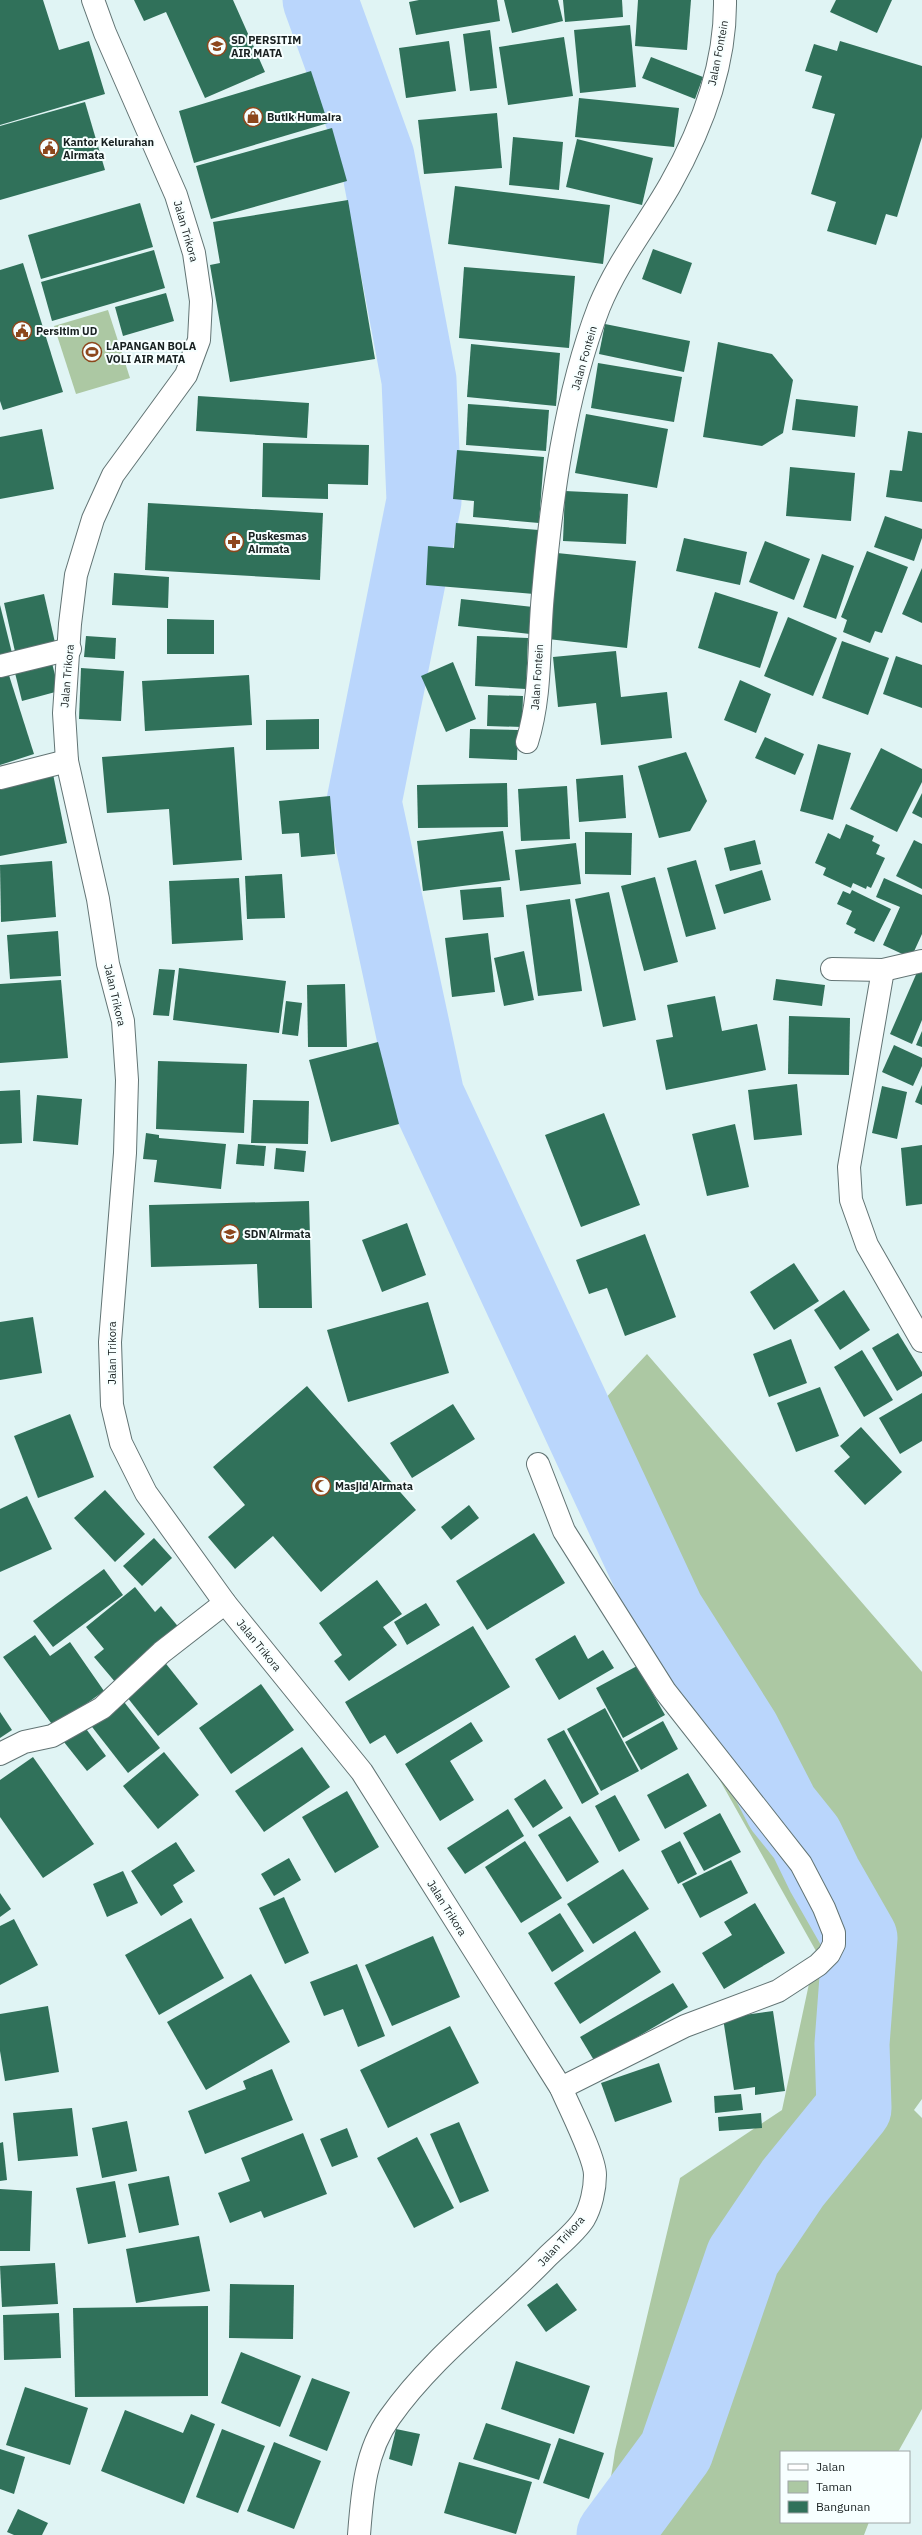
<svg xmlns="http://www.w3.org/2000/svg" width="922" height="2535" font-family="'IBM Plex Sans',sans-serif">
	<style>
		.green { fill: #acc8a3 }
		.lines { fill: none; stroke-linecap: round; stroke-linejoin: round }
		.river { stroke: #bad6fc; stroke-width: 75 }
		.building { fill: #30715a }
		.street-casing { stroke: #627474; stroke-width: 24 }
		.street { stroke: #fff; stroke-width: 22 }
		.labels { text-anchor: middle; stroke-width: 4; stroke-linejoin: round; paint-order: stroke }
		.poi-label { font-size: 11px; font-weight: bold; fill: #192121; stroke: #f7ffff; text-anchor: start }
		.street-label { font-size: 11px; fill: #192121; stroke: #f7ffff }
	</style>
	<rect width="100%" height="100%" fill="#e0f4f4"/>
	<g class="green">
		<path d="M108,310L130,378L76,394L54,326Z"/>
		<path d="M647,1354L922,1672V2099L914,2110L922,2118V2409L898,2452H781V2522H869L864,2535H588C607,2504 610,2486 615,2451L680,2178L782,2110L816,1951L646,1649L600,1404Z"/>
	</g>
	<g class="lines">
		<path class="river" d="M320,0L377,157L419,380L424,501L364,802L427,1096L667,1612L743,1732L782,1808L806,1838L824,1875L860,1938L852,2044L854,2108L793,2183L743,2257L676,2451L614,2535"/>
	</g>
	<g class="building">
		<path d="M0,0H43L59,50L89,41L105,94L0,125Z"/>
		<path d="M134,0H233L265,72L205,98L166,12L144,21Z"/>
		<path d="M419,0H497L500,21L416,35L409,2Z"/>
		<path d="M504,0H558L563,21L512,33Z"/>
		<path d="M563,0H622L623,17L565,22Z"/>
		<path d="M638,0H691L687,50L635,46Z"/>
		<path d="M836,0H892L877,33L830,12Z"/>
		<path d="M630,25L636,87L580,93L574,30Z"/>
		<path d="M490,30L497,88L470,91L463,34Z"/>
		<path d="M564,37L573,96L508,105L499,47Z"/>
		<path d="M449,41L456,91L406,98L399,48Z"/>
		<path d="M840,41L922,66V137L897,217L886,214L876,245L827,231L836,202L811,194L835,114L812,108L822,76L805,71L814,44L837,51Z"/>
		<path d="M651,57L703,77L695,99L642,78Z"/>
		<path d="M311,71L328,123L194,163L179,111Z"/>
		<path d="M579,98L679,108L674,147L575,137Z"/>
		<path d="M85,102L105,170L0,200V126Z"/>
		<path d="M497,113L502,168L424,174L418,120Z"/>
		<path d="M332,128L347,181L211,219L196,166Z"/>
		<path d="M513,137L563,142L559,190L509,185Z"/>
		<path d="M577,139L653,158L642,205L566,187Z"/>
		<path d="M455,186L610,205L603,264L448,244Z"/>
		<path d="M348,200L375,359L230,382L210,265L220,263L213,222Z"/>
		<path d="M140,203L153,247L41,279L28,235Z"/>
		<path d="M653,249L692,263L681,294L642,279Z"/>
		<path d="M154,250L165,288L52,321L41,282Z"/>
		<path d="M23,263L63,392L3,410L0,401V270Z"/>
		<path d="M464,267L575,276L569,348L459,338Z"/>
		<path d="M166,293L174,321L123,336L115,307Z"/>
		<path d="M605,324L690,341L684,372L599,354Z"/>
		<path d="M718,342L772,354L793,380L783,433L762,446L703,437Z"/>
		<path d="M471,344L560,353L556,406L467,397Z"/>
		<path d="M598,363L682,377L674,422L591,408Z"/>
		<path d="M198,396L309,403L307,438L196,431Z"/>
		<path d="M796,399L858,406L855,437L792,430Z"/>
		<path d="M468,404L549,410L546,451L466,445Z"/>
		<path d="M586,414L668,429L657,488L575,473Z"/>
		<path d="M42,429L54,489L0,499V437Z"/>
		<path d="M908,431L922,433V502L886,497L890,470L902,471Z"/>
		<path d="M263,443L369,445L368,485L328,484V499L262,497Z"/>
		<path d="M457,450L544,457L539,523L473,517L474,501L453,499Z"/>
		<path d="M790,467L855,473L851,521L786,516Z"/>
		<path d="M565,491L628,494L626,544L563,541Z"/>
		<path d="M148,503L323,513L320,580L145,570Z"/>
		<path d="M885,516L922,529V538L914,561L874,547Z"/>
		<path d="M456,523L539,530L534,594L426,585L428,546L454,548Z"/>
		<path d="M684,538L747,552L740,585L676,571Z"/>
		<path d="M765,541L810,559L794,600L749,582Z"/>
		<path d="M867,551L908,567L882,633L875,631L870,643L843,632L847,620L841,617Z"/>
		<path d="M557,553L636,561L627,648L548,639Z"/>
		<path d="M822,554L854,566L836,619L803,607Z"/>
		<path d="M922,568V623L902,614Z"/>
		<path d="M114,573L169,577L168,608L112,605Z"/>
		<path d="M715,592L778,612L760,668L698,648Z"/>
		<path d="M44,594L56,647L16,656L4,603Z"/>
		<path d="M461,599L533,607L530,634L458,626Z"/>
		<path d="M0,605L13,657L0,660Z"/>
		<path d="M788,617L837,638L813,696L764,676Z"/>
		<path d="M167,619L214,620V654H167Z"/>
		<path d="M86,636L116,638L115,659L84,657Z"/>
		<path d="M477,636L528,638L526,689L475,686Z"/>
		<path d="M842,641L889,658L868,715L822,698Z"/>
		<path d="M616,651L621,697L667,692L672,738L601,745L596,703L558,707L553,657Z"/>
		<path d="M896,656L922,665V708L883,694Z"/>
		<path d="M51,659L59,691L22,701L14,669Z"/>
		<path d="M453,662L476,719L446,732L421,676Z"/>
		<path d="M81,668L124,671L121,721L79,719Z"/>
		<path d="M7,669L34,754L0,765V671Z"/>
		<path d="M249,675L252,725L145,731L142,681Z"/>
		<path d="M740,680L771,694L756,733L724,720Z"/>
		<path d="M488,695L523,696L522,727L487,726Z"/>
		<path d="M319,719V749L266,750V720Z"/>
		<path d="M470,729L518,730L517,760L469,758Z"/>
		<path d="M765,737L804,754L795,775L755,758Z"/>
		<path d="M818,744L851,753L833,820L800,811Z"/>
		<path d="M234,747L242,860L173,865L169,809L107,813L102,757Z"/>
		<path d="M881,748L922,769V782L897,832L850,809Z"/>
		<path d="M686,752L707,801L690,831L659,838L638,766Z"/>
		<path d="M53,774L67,843L0,856V785Z"/>
		<path d="M623,775L626,818L579,822L576,779Z"/>
		<path d="M507,783L508,827L418,828L417,785Z"/>
		<path d="M567,786L570,839L521,841L518,789Z"/>
		<path d="M922,793V818L912,813Z"/>
		<path d="M330,796L335,854L301,857L299,833L282,834L279,801Z"/>
		<path d="M846,824L874,836L872,841L880,845L876,854L885,858L871,888L867,886L866,889L853,883L851,888L823,875L826,868L815,863L828,833L840,839Z"/>
		<path d="M503,831L510,880L423,891L417,841Z"/>
		<path d="M585,832L632,833L631,875L585,874Z"/>
		<path d="M755,840L761,864L730,871L724,848Z"/>
		<path d="M914,840L922,844V889L896,876Z"/>
		<path d="M576,843L581,884L520,891L515,850Z"/>
		<path d="M696,860L716,929L686,937L667,868Z"/>
		<path d="M52,861L56,917L1,922L0,865Z"/>
		<path d="M762,870L771,900L724,914L715,885Z"/>
		<path d="M282,874L285,918L247,919L245,876Z"/>
		<path d="M655,877L678,962L644,971L621,886Z"/>
		<path d="M239,878L243,940L172,944L169,881Z"/>
		<path d="M884,878L922,895V934L911,958L883,945L900,907L876,897Z"/>
		<path d="M501,887L504,917L463,920L460,890Z"/>
		<path d="M852,890L891,909L874,942L854,933L856,929L846,924L852,911L837,904L843,891L850,894Z"/>
		<path d="M609,892L636,1020L603,1027L575,899Z"/>
		<path d="M570,899L582,991L538,996L526,905Z"/>
		<path d="M58,931L61,976L10,979L7,935Z"/>
		<path d="M488,933L495,992L452,997L445,938Z"/>
		<path d="M524,951L534,1000L504,1006L494,958Z"/>
		<path d="M179,968L286,981L279,1033L173,1020Z"/>
		<path d="M159,969L175,970L169,1016L153,1015Z"/>
		<path d="M918,970L922,972V1020L912,1044L890,1034Z"/>
		<path d="M776,979L825,985L822,1006L773,1000Z"/>
		<path d="M61,980L68,1058L0,1063V984Z"/>
		<path d="M345,984L347,1047H308L307,985Z"/>
		<path d="M715,996L722,1031L757,1024L766,1070L666,1090L656,1040L673,1037L667,1005Z"/>
		<path d="M286,1001L302,1003L298,1036L282,1034Z"/>
		<path d="M789,1016L850,1018L849,1075L788,1074Z"/>
		<path d="M922,1031V1047L916,1045Z"/>
		<path d="M378,1042L399,1124L331,1142L309,1060Z"/>
		<path d="M894,1045L922,1058V1066L913,1086L882,1072Z"/>
		<path d="M158,1061L247,1064L244,1133L156,1129Z"/>
		<path d="M797,1084L802,1135L754,1140L748,1090Z"/>
		<path d="M922,1085V1105L915,1102Z"/>
		<path d="M882,1086L907,1092L897,1139L872,1133Z"/>
		<path d="M20,1090L22,1143L0,1144V1091Z"/>
		<path d="M37,1095L82,1099L78,1145L33,1141Z"/>
		<path d="M253,1100L309,1101L308,1144L251,1143Z"/>
		<path d="M604,1113L640,1205L581,1227L545,1135Z"/>
		<path d="M735,1124L749,1187L707,1196L692,1134Z"/>
		<path d="M146,1133L159,1135V1138L226,1144L221,1189L154,1182L157,1160L143,1159Z"/>
		<path d="M238,1144L266,1146L264,1166L236,1164Z"/>
		<path d="M922,1145V1204L906,1206L901,1148Z"/>
		<path d="M276,1148L306,1151L304,1172L274,1169Z"/>
		<path d="M309,1201L312,1308H259L257,1264L151,1267L149,1205Z"/>
		<path d="M407,1223L426,1275L382,1292L362,1240Z"/>
		<path d="M645,1234L676,1317L625,1336L607,1288L589,1294L576,1260Z"/>
		<path d="M794,1263L819,1301L774,1330L750,1292Z"/>
		<path d="M844,1290L870,1330L840,1350L814,1310Z"/>
		<path d="M428,1302L449,1373L348,1402L327,1330Z"/>
		<path d="M33,1317L42,1373L0,1380V1322Z"/>
		<path d="M898,1333L922,1372V1376L897,1391L872,1348Z"/>
		<path d="M791,1339L807,1383L769,1397L753,1354Z"/>
		<path d="M862,1350L893,1400L864,1417L834,1367Z"/>
		<path d="M307,1386L416,1510L321,1592L273,1536L235,1569L208,1537L245,1505L213,1467Z"/>
		<path d="M820,1387L839,1436L796,1452L777,1403Z"/>
		<path d="M922,1393V1441L900,1454L879,1418Z"/>
		<path d="M453,1404L475,1439L412,1478L390,1443Z"/>
		<path d="M70,1414L94,1477L38,1498L14,1436Z"/>
		<path d="M861,1427L902,1472L865,1505L834,1471L850,1457L840,1446Z"/>
		<path d="M105,1490L145,1534L115,1562L74,1518Z"/>
		<path d="M27,1496L52,1549L0,1572V1509Z"/>
		<path d="M469,1505L479,1518L451,1540L441,1527Z"/>
		<path d="M534,1533L565,1583L487,1630L456,1581Z"/>
		<path d="M154,1538L172,1558L142,1586L123,1566Z"/>
		<path d="M104,1569L123,1595L53,1647L33,1621Z"/>
		<path d="M377,1580L402,1614L383,1627L397,1645L349,1681L334,1661L342,1655L319,1623Z"/>
		<path d="M135,1587L155,1612L161,1606L181,1630L116,1683L94,1657L104,1649L86,1627Z"/>
		<path d="M426,1603L440,1625L407,1645L394,1622Z"/>
		<path d="M473,1626L510,1687L397,1754L385,1735L370,1744L345,1702Z"/>
		<path d="M35,1635L50,1656L70,1642L104,1691L54,1727L3,1657Z"/>
		<path d="M575,1635L588,1659L603,1650L614,1668L559,1700L535,1659Z"/>
		<path d="M163,1660L198,1704L158,1736L123,1692Z"/>
		<path d="M637,1666L665,1715L623,1738L596,1688Z"/>
		<path d="M261,1684L294,1730L231,1774L199,1728Z"/>
		<path d="M121,1698L160,1748L128,1773L89,1723Z"/>
		<path d="M605,1708L639,1771L601,1791L567,1729Z"/>
		<path d="M0,1712L12,1730L0,1738Z"/>
		<path d="M663,1721L678,1749L641,1770L625,1742Z"/>
		<path d="M471,1722L483,1741L450,1761L474,1800L440,1821L405,1764Z"/>
		<path d="M84,1726L106,1756L87,1771L64,1742Z"/>
		<path d="M564,1730L599,1794L582,1804L547,1739Z"/>
		<path d="M302,1747L330,1787L264,1832L235,1791Z"/>
		<path d="M164,1752L199,1795L158,1829L123,1786Z"/>
		<path d="M33,1757L94,1844L43,1878L0,1817V1780Z"/>
		<path d="M688,1773L707,1806L665,1829L647,1795Z"/>
		<path d="M545,1779L563,1808L533,1828L514,1799Z"/>
		<path d="M347,1791L379,1847L335,1873L302,1817Z"/>
		<path d="M615,1795L640,1840L619,1852L595,1806Z"/>
		<path d="M508,1809L524,1836L465,1874L447,1848Z"/>
		<path d="M720,1813L741,1852L704,1871L683,1833Z"/>
		<path d="M570,1816L599,1862L567,1882L538,1835Z"/>
		<path d="M525,1841L562,1898L521,1923L485,1867Z"/>
		<path d="M680,1841L697,1874L678,1884L661,1851Z"/>
		<path d="M176,1842L195,1871L173,1885L183,1902L161,1916L131,1871Z"/>
		<path d="M289,1858L301,1880L274,1896L261,1874Z"/>
		<path d="M731,1860L748,1893L700,1918L682,1884Z"/>
		<path d="M623,1869L649,1909L593,1944L567,1904Z"/>
		<path d="M123,1871L138,1903L107,1917L93,1884Z"/>
		<path d="M0,1893L11,1909L0,1917Z"/>
		<path d="M284,1897L309,1953L285,1964L259,1908Z"/>
		<path d="M755,1903L785,1953L724,1989L702,1953L732,1935L724,1922Z"/>
		<path d="M560,1913L584,1951L552,1972L528,1933Z"/>
		<path d="M191,1918L224,1978L159,2015L125,1955Z"/>
		<path d="M14,1919L38,1965L0,1985V1926Z"/>
		<path d="M635,1931L661,1972L580,2024L554,1983Z"/>
		<path d="M433,1936L460,1997L392,2026L365,1965Z"/>
		<path d="M357,1964L385,2036L358,2047L343,2009L324,2016L310,1982Z"/>
		<path d="M251,1974L290,2042L206,2090L167,2022Z"/>
		<path d="M673,1983L688,2007L595,2062L580,2037Z"/>
		<path d="M48,2006L59,2072L5,2081L0,2051V2014Z"/>
		<path d="M773,2011L785,2091L755,2095V2087L734,2090L723,2018Z"/>
		<path d="M450,2026L479,2083L388,2128L360,2070Z"/>
		<path d="M659,2063L672,2102L615,2122L601,2083Z"/>
		<path d="M272,2069L293,2120L205,2154L188,2111L246,2089L243,2081Z"/>
		<path d="M741,2094L743,2110L715,2113L714,2096Z"/>
		<path d="M72,2108L78,2156L18,2161L13,2113Z"/>
		<path d="M761,2113L762,2128L719,2131L718,2117Z"/>
		<path d="M127,2121L137,2171L102,2178L92,2128Z"/>
		<path d="M459,2122L489,2191L460,2203L430,2134Z"/>
		<path d="M347,2128L358,2157L332,2167L320,2139Z"/>
		<path d="M303,2133L327,2194L264,2218L261,2211L230,2223L218,2193L250,2181L241,2158Z"/>
		<path d="M417,2137L454,2208L414,2228L377,2158Z"/>
		<path d="M3,2142L7,2180L0,2181V2143Z"/>
		<path d="M169,2176L179,2225L139,2233L128,2184Z"/>
		<path d="M115,2181L126,2237L88,2244L76,2188Z"/>
		<path d="M0,2189L32,2191L30,2251H0Z"/>
		<path d="M199,2236L210,2291L136,2303L126,2249Z"/>
		<path d="M55,2263L58,2304L2,2307L0,2266Z"/>
		<path d="M557,2283L577,2310L546,2332L527,2305Z"/>
		<path d="M230,2284L294,2285L293,2339L229,2338Z"/>
		<path d="M208,2306V2396L75,2397L73,2308Z"/>
		<path d="M59,2313L61,2358L4,2360L3,2315Z"/>
		<path d="M241,2352L301,2376L280,2427L221,2403Z"/>
		<path d="M516,2361L590,2386L574,2434L501,2409Z"/>
		<path d="M312,2378L350,2392L327,2451L289,2436Z"/>
		<path d="M25,2387L88,2408L70,2465L6,2445Z"/>
		<path d="M125,2410L183,2433L191,2414L215,2424L184,2504L101,2471Z"/>
		<path d="M486,2423L551,2444L539,2480L473,2459Z"/>
		<path d="M222,2429L265,2446L238,2513L196,2497Z"/>
		<path d="M396,2429L420,2434L412,2466L389,2459Z"/>
		<path d="M559,2438L604,2453L589,2499L543,2483Z"/>
		<path d="M274,2442L321,2461L294,2529L247,2511Z"/>
		<path d="M0,2449L25,2457L14,2494L0,2489Z"/>
		<path d="M459,2462L532,2482L516,2534L444,2513Z"/>
		<path d="M18,2509L48,2523L42,2535H14L7,2532Z"/>
	</g>
	<g class="lines">
		<defs>
			<g id="street">
				<path d="M93,0L105,33L176,195L194,253L201,301L199,340L186,375L113,475L93,519L76,575L70,624L64,713L67,761L98,899L108,964L123,1021L127,1080L125,1153L110,1342L112,1405L121,1443L146,1493L225,1603L362,1772L561,2088C569,2107 595,2157 595,2175C595,2189 591,2207 584,2219C575,2233 558,2246 546,2258C495,2311 433,2356 390,2417C365,2451 362,2495 359,2535"/>
				<path d="M0,666L70,649"/>
				<path d="M527,742C542,694 538,644 543,594C551,501 565,395 599,307C618,261 646,227 670,185C701,130 726,65 725,0"/>
				<path d="M0,778L67,761"/>
				<path d="M832,969L883,970L922,961"/>
				<path d="M883,970L849,1167L851,1200L867,1245L922,1341"/>
				<path d="M538,1464L564,1531L665,1691L801,1864L824,1908L834,1933V1944L829,1954L818,1965L778,1991L685,2026L561,2088"/>
				<path d="M0,1754L24,1742L52,1736L102,1708L162,1652L225,1603"/>
			</g>
		</defs>
		<use href="#street" class="street-casing"/>
		<use href="#street" class="street"/>
	</g>
	<defs>
		<symbol id="school-ring" viewBox="-11 -11 22 22"><circle r="9.5" fill="#f7ffff" stroke="#8c471c" stroke-width="1.5"/><path d="M0-5L7-2L0 1L-7-2ZM-4 1L0 2.5L4 1V4Q0 6-4 4Z" fill="#8c471c"/></symbol>
		<symbol id="shop-ring" viewBox="-11 -11 22 22"><circle r="9.5" fill="#f7ffff" stroke="#8c471c" stroke-width="1.5"/><path d="M-5-2.5h2.3a2.7 3.5 0 0 1 5.4 0H5L5.5 6h-11ZM-1.5-2.5h3a1.5 2.3 0 0 0-3 0Z" fill="#8c471c"/></symbol>
		<symbol id="civic-ring" viewBox="-11 -11 22 22"><circle r="9.5" fill="#f7ffff" stroke="#8c471c" stroke-width="1.5"/><path d="M-.6-6.5H3V-4.5H.6V-3L4-1V1h2V6H-6V1h2V-1L-.6-3ZM-1.2 2.5V6h2.4V2.5Z" fill="#8c471c"/></symbol>
		<symbol id="stadium-ring" viewBox="-11 -11 22 22"><circle r="9.5" fill="#f7ffff" stroke="#8c471c" stroke-width="1.5"/><path d="M0-5a6.5 5 0 1 0 0 10a6.5 5 0 1 0 0-10ZM-3.5-1.8h7v3.6h-7Z" fill="#8c471c"/></symbol>
		<symbol id="pharmacy-ring" viewBox="-11 -11 22 22"><circle r="9.5" fill="#f7ffff" stroke="#8c471c" stroke-width="1.5"/><path d="M-2-6h4v4h4v4h-4v4h-4v-4h-4v-4h4Z" fill="#8c471c"/></symbol>
		<symbol id="mosque-ring" viewBox="-11 -11 22 22"><circle r="9.5" fill="#f7ffff" stroke="#8c471c" stroke-width="1.5"/><path d="M3.5-4.9A6 6 0 1 0 3.5 4.9A5 5 0 1 1 3.5-4.9Z" fill="#8c471c"/></symbol>
	</defs>
	<g fill-rule="evenodd">
		<use href="#school-ring" x="206" y="35" width="22" height="22"/>
		<use href="#shop-ring" x="242" y="106" width="22" height="22"/>
		<use href="#civic-ring" x="38" y="137" width="22" height="22"/>
		<use href="#civic-ring" x="11" y="320" width="22" height="22"/>
		<use href="#stadium-ring" x="81" y="341" width="22" height="22"/>
		<use href="#pharmacy-ring" x="223" y="531" width="22" height="22"/>
		<use href="#school-ring" x="219" y="1223" width="22" height="22"/>
		<use href="#mosque-ring" x="310" y="1475" width="22" height="22"/>
	</g>
	<g class="labels">
		<g class="poi-label">
			<text x="231" y="44">SD PERSITIM<tspan x="231" dy="13">AIR MATA</tspan></text>
			<text x="267" y="121">Butik Humaira</text>
			<text x="63" y="146">Kantor Kelurahan<tspan x="63" dy="13">Airmata</tspan></text>
			<text x="36" y="335">Persitim UD</text>
			<text x="106" y="350">LAPANGAN BOLA<tspan x="106" dy="13">VOLI AIR MATA</tspan></text>
			<text x="248" y="540">Puskesmas<tspan x="248" dy="13">Airmata</tspan></text>
			<text x="244" y="1238">SDN Airmata</text>
			<text x="335" y="1490">Masjid Airmata</text>
		</g>
		<g class="street-label">
			<text transform="translate(718 53) rotate(-79)" y="4">Jalan Fontein</text>
			<text transform="translate(186 231) rotate(74)" y="4">Jalan Trikora</text>
			<text transform="translate(584 358) rotate(-74)" y="4">Jalan Fontein</text>
			<text transform="translate(67 676) rotate(-85)" y="4">Jalan Trikora</text>
			<text transform="translate(537 677) rotate(-86)" y="4">Jalan Fontein</text>
			<text transform="translate(115 995) rotate(77)" y="4">Jalan Trikora</text>
			<text transform="translate(112 1353) rotate(-90)" y="4">Jalan Trikora</text>
			<text transform="translate(259 1645) rotate(51)" y="4">Jalan Trikora</text>
			<text transform="translate(447 1908) rotate(58)" y="4">Jalan Trikora</text>
			<text transform="translate(561 2241) rotate(-48)" y="4">Jalan Trikora</text>
		</g>
	</g>
	<rect x="780" y="2451" width="130" height="72" fill="#f7ffff" stroke="#9ea6a6"/>
	<rect x="788" y="2464" width="20" height="6" fill="#ffffff" stroke="#9ea6a6"/>
	<text x="816" y="2471" font-size="12" fill="#192121">Jalan</text>
	<rect x="788" y="2481" width="20" height="12" fill="#acc8a3" stroke="#9ea6a6"/>
	<text x="816" y="2491" font-size="12" fill="#192121">Taman</text>
	<rect x="788" y="2501" width="20" height="12" fill="#30715a" stroke="#9ea6a6"/>
	<text x="816" y="2511" font-size="12" fill="#192121">Bangunan</text>
</svg>
